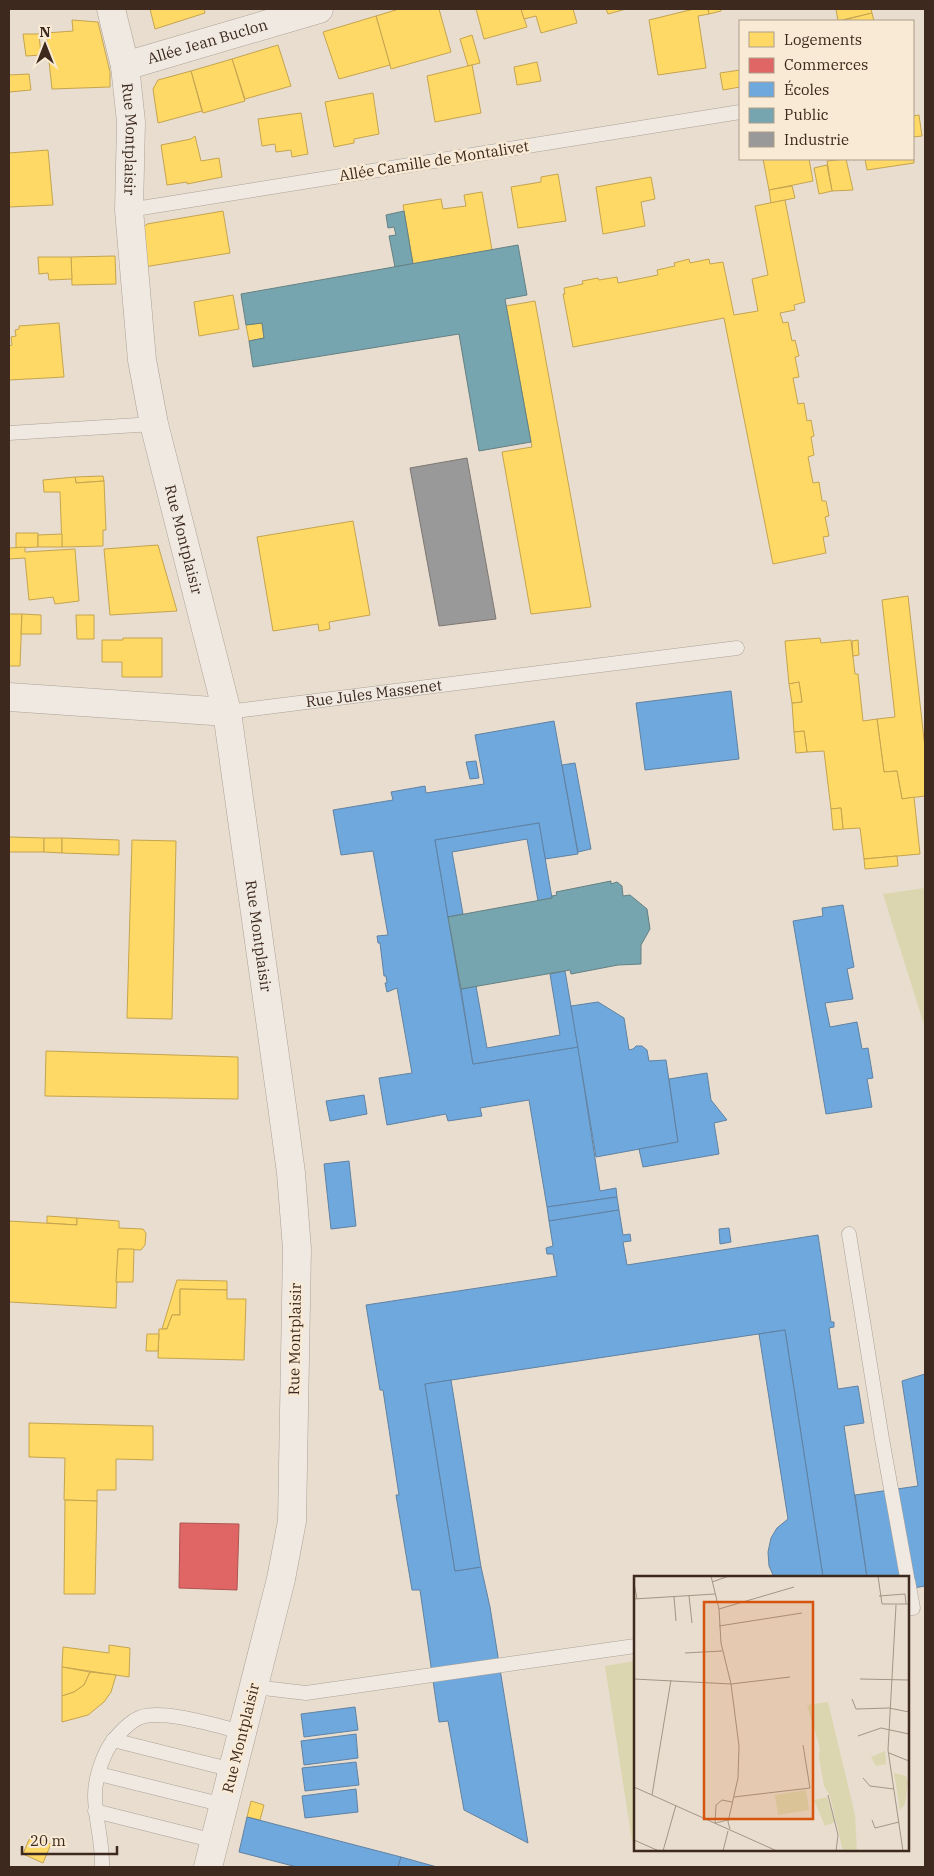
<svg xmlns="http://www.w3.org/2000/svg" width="934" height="1876" font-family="'IBM Plex Serif',serif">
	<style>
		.green { fill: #dbd6af }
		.homes { fill: #ffd966; stroke: #c5a450 }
		.shops { fill: #e06666; stroke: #af5450 }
		.schools { fill: #6fa8dc; stroke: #6082a3 }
		.public { fill: #76a5af; stroke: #658083 }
		.industry { fill: #999; stroke: #7d7774 }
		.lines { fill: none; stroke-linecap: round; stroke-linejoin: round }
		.service-casing { stroke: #ada297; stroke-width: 15 }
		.minor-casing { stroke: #ada297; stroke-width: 29 }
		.tertiary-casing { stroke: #ada297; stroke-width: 29 }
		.service { stroke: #efe9e1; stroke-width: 14 }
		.minor { stroke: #efe9e1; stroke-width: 28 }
		.tertiary { stroke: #efe9e1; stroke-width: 28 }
		.labels { text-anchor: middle; stroke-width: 5; stroke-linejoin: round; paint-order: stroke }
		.street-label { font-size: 15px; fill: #3d291d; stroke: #f8ead4 }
		.inset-road { fill: none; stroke: #a49587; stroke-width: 1 }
		.view { fill: #d7540e; fill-opacity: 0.15; stroke: #d7540e; stroke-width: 2.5 }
		.inset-edge { fill: none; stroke: #3d291d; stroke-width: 2.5 }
	</style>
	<rect width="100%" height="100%" fill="#e8ddce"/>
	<g class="green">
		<path d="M925,888V1028L883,894Z"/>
		<path d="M635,1661V1841H632L605,1666Z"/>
	</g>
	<g class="homes">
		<path d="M150,9H204L205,13L155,29Z"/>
		<path d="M399,9H439L451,52L391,69L376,16Z"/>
		<path d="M476,9H521L527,27L484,39Z"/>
		<path d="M521,9H573L577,23L541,33L536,16L524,19Z"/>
		<path d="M606,9H626L608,14Z"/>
		<path d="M694,9H708L709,14L698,16L706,68L658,75L649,20Z"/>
		<path d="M708,9H721V11L709,14Z"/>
		<path d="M836,9H871L872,13L838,21Z"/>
		<path d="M872,13L874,21H840Z"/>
		<path d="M376,16L390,65L339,79L323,32Z"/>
		<path d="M72,20L98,22L110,72V87L52,89L46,33L73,31Z"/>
		<path d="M23,34H39L41,55L26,56Z"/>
		<path d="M472,35L480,63L468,66L460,39Z"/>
		<path d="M278,45L291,86L245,99L232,59Z"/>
		<path d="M232,59L245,101L203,113L191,71Z"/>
		<path d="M537,62L541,81L517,85L514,67Z"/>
		<path d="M472,65L481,113L435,122L427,76Z"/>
		<path d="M740,70V87L723,90L720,73Z"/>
		<path d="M191,71L202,111L158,123L153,89L158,80Z"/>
		<path d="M29,74L31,90L9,92V75Z"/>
		<path d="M373,93L379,134L354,139V143L334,147L325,102Z"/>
		<path d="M301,113L308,154L292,157L291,150L276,152L275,144L262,146L258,119Z"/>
		<path d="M919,115L922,136L913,137V116Z"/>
		<path d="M195,136L201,161L219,158L222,177L187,184V182L167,185L161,145L191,139Z"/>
		<path d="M48,150L53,205L9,207V153Z"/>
		<path d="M913,150L914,163L867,170L865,159H913Z"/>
		<path d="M763,159H809L813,181L769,190Z"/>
		<path d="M846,159L853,190L832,191L827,161Z"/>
		<path d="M827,165L832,191L819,194L814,168Z"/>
		<path d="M558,174L566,221L518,228L511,187L541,182V177Z"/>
		<path d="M651,177L655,199L641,202L645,226L603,234L596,187Z"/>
		<path d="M792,186L795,198L771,203L769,190Z"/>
		<path d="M482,192L492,250L413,264L403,205L441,199L443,209L466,206L464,195Z"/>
		<path d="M785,200L805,302L794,305L795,310L780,313L783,323L788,322L792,341L795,340L799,356L795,357L799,377L793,378L798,404L804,403L807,421L811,420L814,436L811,437L814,455L808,457L813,483L819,482L822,501H826L829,516L825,517L829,536L823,537L826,553L773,564L724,318L573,347L563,294H565L564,288L583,284L582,281L598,278L599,280L617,277L618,283L658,275L657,270L675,266L674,263L689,259L690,263L709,259L710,264L723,262L734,315L758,311L752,279L768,275L755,206Z"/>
		<path d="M223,211L230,253L144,267L143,228L147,224Z"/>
		<path d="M115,256L116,284L72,285L71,257Z"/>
		<path d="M38,257H71L72,279L49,280L48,273L39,274Z"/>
		<path d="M233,295L239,329L199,336L194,302Z"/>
		<path d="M535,301L591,607L531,614L502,452L532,447L506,306Z"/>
		<path d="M59,323L64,377L9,380V346L12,345L11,337L16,336L15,330L19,329V326Z"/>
		<path d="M262,323L264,338L249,341L246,325Z"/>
		<path d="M103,476L104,481L76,483L75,477Z"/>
		<path d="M75,477L76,483L104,481L106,530H103V546L62,547L60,492H44L43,480Z"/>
		<path d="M353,521L370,615L329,622L330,629L319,631L318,624L273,631L257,537Z"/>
		<path d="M16,533H38V547L16,548Z"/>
		<path d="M62,534V547H38V535Z"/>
		<path d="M158,545L177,611L110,615L104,549Z"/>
		<path d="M25,547V552L75,549L79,601L55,604L53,597L29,600L25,558L9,559V548Z"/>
		<path d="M908,596L925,748V796L902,799L897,771L884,772L877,719L895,717L882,600Z"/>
		<path d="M9,614H22L20,666H9Z"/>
		<path d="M22,614L41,615V634H21Z"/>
		<path d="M76,615H94V639H77Z"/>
		<path d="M123,638H162V677H122V662H102V640H123Z"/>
		<path d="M820,638L821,643L851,640L855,674H858L863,721L877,719L884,772L897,771L902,799L914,797L920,854L864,859L860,828L843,829L841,808L831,809L824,751L807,752L804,731L794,732L792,703L802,702L799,682L789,684L785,641Z"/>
		<path d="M858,640L859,655L853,656L852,641Z"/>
		<path d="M799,682L802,702L792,703L789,684Z"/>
		<path d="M804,731L807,752L796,753L794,732Z"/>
		<path d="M841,808L843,829L833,830L831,809Z"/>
		<path d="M9,837L44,838V852H9Z"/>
		<path d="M44,838H62V853L44,852Z"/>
		<path d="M62,838L119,840V855L62,853Z"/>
		<path d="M132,840L176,841L172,1019L127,1018Z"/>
		<path d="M897,856L898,866L865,869L864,859Z"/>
		<path d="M46,1051L238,1057V1099L45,1096Z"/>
		<path d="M47,1216L77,1218V1225L47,1223Z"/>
		<path d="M77,1218L119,1221V1228L143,1229L146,1233L145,1245L141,1250L118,1249L116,1308L9,1302V1221L77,1225Z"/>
		<path d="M118,1249H134L133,1282H116Z"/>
		<path d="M177,1280L227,1281V1290L180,1289V1315H172L167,1329H162Z"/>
		<path d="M180,1289L227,1290V1299H246L244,1360L158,1358L159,1329H167L172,1315H180Z"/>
		<path d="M147,1334H159L158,1351H146Z"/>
		<path d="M29,1423L153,1426V1460L116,1459V1490H97V1501L64,1500L65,1458L29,1457Z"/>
		<path d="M65,1500L97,1501L95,1594H64Z"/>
		<path d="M109,1645L130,1648L129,1677L62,1667L63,1647L109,1653Z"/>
		<path d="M62,1667L90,1672L84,1685L74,1692L62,1696Z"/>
		<path d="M90,1672L116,1675L111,1692L104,1702L88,1715L62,1722V1696L74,1692L84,1685Z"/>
		<path d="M251,1801L264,1805L260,1820L247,1817Z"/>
		<path d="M31,1835L51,1844L43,1863L23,1854Z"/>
	</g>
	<path class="shops" d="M180,1523L239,1524L237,1590L179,1588Z"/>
	<g class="schools">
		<path d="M731,691L739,759L645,770L636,703Z"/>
		<path d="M554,721L578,854L545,859L539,823L435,840L473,1064L578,1047L600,1191L616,1188L617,1197L547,1207L529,1100L480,1108L482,1116L448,1121L446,1114L387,1125L379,1078L412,1073L397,988L387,992L385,983H387L386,976H384L380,943H378L377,936L388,935L373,851L341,855L333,810L393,800L391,792L425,786L426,793L484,784L475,735Z"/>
		<path d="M476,761L479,778L470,779L466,762Z"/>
		<path d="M575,763L591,849L578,852L562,765Z"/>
		<path d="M539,823L552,898L538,901L527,839L452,852L463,914L448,917L435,840Z"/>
		<path d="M843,905L854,967L847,969L853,999L825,1003L830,1027L857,1022L862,1049L868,1048L873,1078L867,1079L872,1107L826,1114L793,921L823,916L822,908Z"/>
		<path d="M565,971L578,1047L473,1064L461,989L476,986L487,1048L560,1035L550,974Z"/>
		<path d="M598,1002L624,1018L629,1050L633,1049L636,1046H642L647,1050L649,1061L666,1060L678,1142L596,1157L571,1006Z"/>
		<path d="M707,1073L711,1100L727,1120L714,1123L719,1154L643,1167L639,1149L678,1142L669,1079Z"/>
		<path d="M364,1095L367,1114L330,1121L326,1101Z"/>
		<path d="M349,1161L356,1226L331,1229L324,1164Z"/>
		<path d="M617,1197L619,1210L549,1221L547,1207Z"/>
		<path d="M619,1210L623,1235L630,1234L631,1241L623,1242L627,1265L818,1235L831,1322H834V1327L829,1328L838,1389L858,1386L864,1423L844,1426L867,1577H823L785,1330L425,1384L455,1571L481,1567L490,1607L528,1843L464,1810L448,1721L439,1722L420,1590H412L396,1495H399L383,1390H380L366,1305L557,1276L553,1254H547L546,1248L553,1246L549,1221Z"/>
		<path d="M729,1228L731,1242L720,1244L719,1229Z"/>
		<path d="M785,1330L823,1577H774L769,1566L768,1552L771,1538L777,1528L788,1519L759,1334Z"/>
		<path d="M925,1374V1586L908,1589V1577H867L855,1495L918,1486L902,1381Z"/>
		<path d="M451,1380L481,1567L455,1571L425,1384Z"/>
		<path d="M355,1707L358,1730L304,1737L301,1714Z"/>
		<path d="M356,1734L358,1758L304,1765L301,1741Z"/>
		<path d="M356,1762L359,1785L305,1791L302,1768Z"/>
		<path d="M356,1789L358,1812L305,1818L302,1796Z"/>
		<path d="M247,1817L401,1857L398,1867H297L239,1852Z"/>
		<path d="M401,1857L437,1867H398Z"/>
	</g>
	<g class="public">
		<path d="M404,211L413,264L395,267L389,236L396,235L394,227L388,228L386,215Z"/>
		<path d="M518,245L527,295L505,299L531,442L479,451L459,334L253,367L249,341L264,338L262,323L246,325L241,294Z"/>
		<path d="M611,881V884L617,882L622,886L623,896L630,895L647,909L650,929L641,945V964L618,965L571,974L570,970L461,989L448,917L552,898V896L557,895L556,892Z"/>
	</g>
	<path class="industry" d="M467,458L496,619L439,626L410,468Z"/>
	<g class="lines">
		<defs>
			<g id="service">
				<path d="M129,210L740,112"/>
				<path d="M9,433L154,424"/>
				<path id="s1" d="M227,712L737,648"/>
				<path d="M849,1234L882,1439L907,1577"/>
				<path d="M908,1581L913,1608L908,1609"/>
				<path d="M254,1687L306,1693L635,1646"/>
				<path d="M113,1740L233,1770"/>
				<path d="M99,1774L224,1805"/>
				<path d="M95,1811L215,1841"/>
				<path d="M102,1867C103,1843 95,1820 95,1795C95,1779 102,1758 110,1745C117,1735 130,1721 141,1717C165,1709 217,1726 242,1732"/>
			</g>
			<g id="minor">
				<path id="s2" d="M125,66L319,9"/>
				<path d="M9,697L227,712"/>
			</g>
			<g id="tertiary">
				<path id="s3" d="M111,9L125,66L131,122L129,210L142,360L154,424L227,712L282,1106L291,1173L297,1249L292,1521L281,1579L208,1867"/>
			</g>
		</defs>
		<use href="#service" class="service-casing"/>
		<use href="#minor" class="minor-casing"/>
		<use href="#tertiary" class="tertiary-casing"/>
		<use href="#service" class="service"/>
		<use href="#minor" class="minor"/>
		<use href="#tertiary" class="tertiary"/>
	</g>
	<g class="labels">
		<g class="street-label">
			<text dy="5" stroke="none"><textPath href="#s2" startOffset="86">Allée Jean Buclon</textPath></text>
			<text dy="5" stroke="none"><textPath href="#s3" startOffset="132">Rue Montplaisir</textPath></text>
			<text transform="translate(434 161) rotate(-9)" y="5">Allée Camille de Montalivet</text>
			<text dy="5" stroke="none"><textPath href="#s3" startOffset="538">Rue Montplaisir</textPath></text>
			<text dy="5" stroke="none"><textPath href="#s1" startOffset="148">Rue Jules Massenet</textPath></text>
			<text dy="5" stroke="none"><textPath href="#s3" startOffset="942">Rue Montplaisir</textPath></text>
			<text transform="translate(295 1339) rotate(-89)" y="5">Rue Montplaisir</text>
			<text transform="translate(241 1738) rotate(-76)" y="5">Rue Montplaisir</text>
		</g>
	</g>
	<g transform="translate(634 1576)">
		<rect width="275" height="275" fill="#e8ddce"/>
		<path d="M194,126L221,239L223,275H209L196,220L190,210L185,181L186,172L173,129ZM251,175L252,188L242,190L237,181ZM260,197L272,200L274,206L271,228L266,234ZM172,214L175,234L144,239L141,219ZM193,221L201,246L191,250L180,224Z" fill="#dbd6af"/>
		<path class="inset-road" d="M77,0L85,33L87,67L97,108L105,170L104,202L94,246L96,253M244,0L248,28H275M78,6L95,0M0,7L3,23M55,20L58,47M245,20L271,18L272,28M40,21L42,45M0,23L81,18M262,29L254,174L269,275M85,33L160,11M85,50L168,37M51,77L88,75M0,103L97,108L156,101M226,103L275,104M218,123L222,133L255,132L275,136M224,160L247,152L275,158M255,177L275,185M229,202L236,210L260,213M0,211L143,275M18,219L37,104M194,219L204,259L202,275M100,221L176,212L169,169M94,244L81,247L82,229L88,224L98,226M238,244L241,252L265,246M0,264L25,275M29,275L42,229M89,275L94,255"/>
		<path class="view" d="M70,26H179V243H70Z"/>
		<rect width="275" height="275" class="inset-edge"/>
	</g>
	<rect width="934" height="1876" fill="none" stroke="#3d291d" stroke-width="20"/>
	<rect x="739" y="20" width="175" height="140" fill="#f8ead4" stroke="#ad9d8b"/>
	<rect x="749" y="32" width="25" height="15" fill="#ffd966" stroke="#ad9d8b"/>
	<text x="784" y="45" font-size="15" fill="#3d291d">Logements</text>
	<rect x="749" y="58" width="25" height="15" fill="#e06666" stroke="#ad9d8b"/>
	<text x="784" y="70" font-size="15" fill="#3d291d">Commerces</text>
	<rect x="749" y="82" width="25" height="15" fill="#6fa8dc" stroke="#ad9d8b"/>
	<text x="784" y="95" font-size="15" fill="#3d291d">Écoles</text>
	<rect x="749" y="108" width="25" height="15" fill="#76a5af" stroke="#ad9d8b"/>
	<text x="784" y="120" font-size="15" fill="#3d291d">Public</text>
	<rect x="749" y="132" width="25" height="15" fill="#999999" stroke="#ad9d8b"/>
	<text x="784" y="145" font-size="15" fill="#3d291d">Industrie</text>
	<g transform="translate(45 45)" stroke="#f8ead4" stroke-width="4" paint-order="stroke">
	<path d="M0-4L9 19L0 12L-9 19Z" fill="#3d291d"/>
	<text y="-8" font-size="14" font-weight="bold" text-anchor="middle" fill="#3d291d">N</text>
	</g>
	<path d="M22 1846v8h95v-8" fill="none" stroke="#3d291d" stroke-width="2.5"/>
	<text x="30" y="1846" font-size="15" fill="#3d291d" stroke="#f8ead4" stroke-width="4" paint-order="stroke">20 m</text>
</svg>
